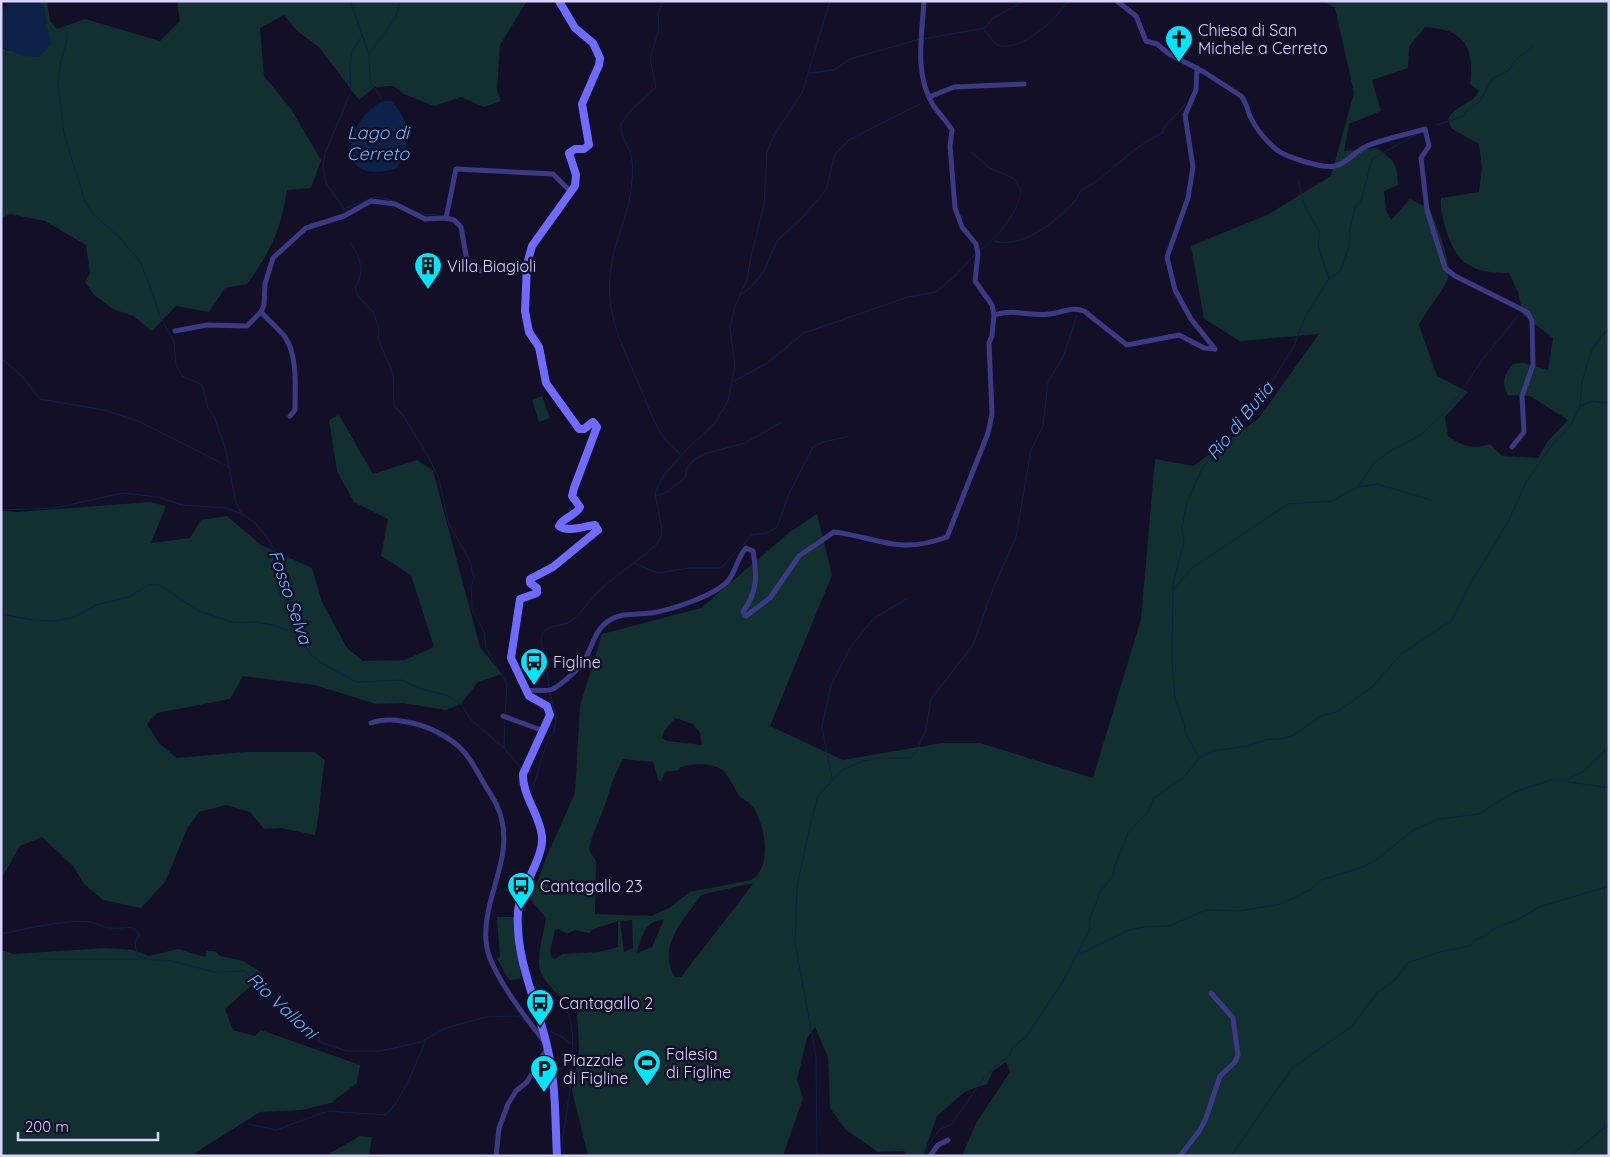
<svg xmlns="http://www.w3.org/2000/svg" width="1610" height="1157" font-family="Quicksand,sans-serif">
	<style>
		.green { fill: #12302f; fill-rule: evenodd }
		.water { fill: #0c2248 }
		.lines { fill: none; stroke-linecap: round; stroke-linejoin: round }
		.stream { stroke: #0c2248; stroke-width: 1 }
		.street { stroke: #3d3a85; stroke-width: 5 }
		.secondary { stroke: #6f6bff; stroke-width: 8 }
		.labels { text-anchor: middle; stroke-width: 5; stroke-linejoin: round; paint-order: stroke }
		.poi-label { font-size: 16px; fill: #d9d4ff; stroke: #130f26; text-anchor: start }
		.water-label { font-size: 18px; font-style: italic; fill: #62b6ff; stroke: #130f26 }
	</style>
	<rect width="100%" height="100%" fill="#130f26"/>
	<g class="green">
		<path d="M38,1H47L50,21L57,29L85,19L160,41L180,21L177,1H527L500,45L497,90L501,101L484,107L461,97L434,106L404,94L393,86L375,87L359,100L319,47L297,31L284,15L260,28L264,76L291,109L321,160L311,188L287,190C281,230 271,251 247,284L225,288L209,312L176,306L152,331L133,316L113,309L94,295L85,282L90,273L86,245L45,221L10,214L1,219V47L8,51L46,22L44,8Z"/>
		<path d="M1324,1H1609V1156H962L976,1123L1010,1072L1006,1062L993,1071L987,1084L966,1091L937,1116L923,1156H908L904,1151L878,1152L846,1130L830,1108L828,1057L815,1027L807,1038L797,1080L803,1098L783,1156H588L572,1090L579,1049L577,1010C565,1002 540,981 539,965C538,951 544,932 546,918L531,900L546,858L575,793L580,706L602,634L701,608L791,531L817,514L832,575L770,726L843,760L942,743H980L1093,778L1141,619L1155,459L1193,466L1258,419L1319,334L1240,341L1204,319L1191,246L1267,215L1331,176L1354,93L1335,8ZM1425,27C1463,29 1475,46 1470,84L1479,91C1472,105 1455,105 1448,119L1452,129L1479,144L1482,167L1479,192L1441,198C1439,214 1451,252 1464,262C1477,272 1494,273 1509,273L1518,292L1523,315L1553,338L1548,370L1524,363L1513,364C1504,375 1501,382 1508,395L1530,396L1568,420L1548,441L1538,458L1502,456L1490,444C1472,450 1463,446 1448,436L1445,417L1468,392L1437,376L1419,325C1426,310 1438,298 1446,283C1455,266 1436,227 1430,209L1410,199L1391,220L1386,210L1384,191L1398,185C1397,163 1395,161 1377,148L1344,151L1349,124L1381,111L1372,80L1408,68L1409,47ZM675,718L693,724L700,733L702,745L667,741L662,738L664,731ZM623,759L653,762L658,780L661,782L665,772L679,770L680,767C692,764 709,762 721,769C729,775 733,786 738,794C742,800 749,801 753,807C765,825 773,868 751,880L690,892L669,908L651,916L595,914L596,861L589,850C592,832 602,816 607,799C611,784 616,772 623,759ZM748,884H753L681,977H675C656,946 684,921 701,895ZM664,919L652,947L637,953C642,936 644,922 664,919ZM632,920L633,948L624,952L620,921ZM618,921V947L598,952L562,954L555,959L552,958L550,952L555,930L559,929L567,934L575,930L589,933L594,929Z"/>
		<path d="M542,396L550,418L539,422L532,400Z"/>
		<path d="M339,415L373,474L417,460L433,471L480,647L502,674L478,682L461,704L446,710L403,703L376,704L315,685L243,676L230,699L157,713L147,724L159,743L177,758L245,752H314L325,760C320,785 321,810 315,835L281,828L264,829L250,812L226,805L199,812L187,829L165,882L141,908L103,900L84,884L73,866L42,837L20,846L1,879V511L18,512L150,502L166,506L151,543L190,538L201,520L227,516L261,545L312,568L322,602L347,648L363,661L405,660L434,647L411,575L381,556L388,519L354,502L337,471L329,420Z"/>
		<path d="M497,917H517L521,979L509,980L497,959L500,956Z"/>
		<path d="M106,948L133,950L149,956L178,949L205,957L207,951H215L220,956L243,961L264,974L225,1009L233,1030L255,1036L261,1030L360,1065L357,1083L331,1103L302,1110L260,1112L195,1153L201,1156H1V950L14,954Z"/>
		<path d="M360,1136L372,1137L369,1156H325Z"/>
	</g>
	<g class="water">
		<path d="M10,1H38L44,8L51,45L39,57L24,56L1,47V11Z"/>
		<path d="M383,101H391C412,123 411,142 397,168C334,189 341,122 383,101Z"/>
	</g>
	<g class="lines">
		<g class="stream">
			<path d="M350,1L369,55L370,81L383,101"/>
			<path d="M663,1L658,13L659,29L650,59L656,87C643,101 631,107 621,124C620,134 625,141 629,149C633,158 633,170 632,179C631,211 615,237 611,268C604,315 623,346 640,387C651,412 657,438 681,454"/>
			<path d="M984,30L997,45C1022,53 1056,19 1068,1"/>
			<path d="M66,31L68,36L61,61L58,84L64,134L85,201L95,216L120,238L141,263L161,318L174,342L176,364L182,376L202,385L208,408L214,416L226,451L229,467"/>
			<path d="M363,34L352,52L350,65L351,92L325,153L323,168L326,183L344,209L375,197L388,199L422,214L438,215"/>
			<path d="M923,39L985,28L992,19L1024,1"/>
			<path d="M369,54L396,17L400,1"/>
			<path d="M810,73L834,70L850,59L920,39"/>
			<path d="M1437,125L1464,116L1466,111L1480,101L1492,79L1509,70L1516,59L1533,47"/>
			<path d="M971,152L990,168L1015,179L1021,190C1021,209 995,241 979,251"/>
			<path d="M1298,181L1305,206L1320,233L1318,245L1329,279"/>
			<path d="M994,241C1021,250 1058,220 1075,201C1078,198 1078,194 1081,191C1086,186 1092,185 1097,181C1118,164 1137,145 1162,133C1165,122 1178,116 1185,104"/>
			<path d="M351,244C361,258 365,273 355,287L357,295L373,312L378,326L379,341L393,374L394,406L403,415L429,458L439,479L448,522L470,561L474,579L471,586L472,609L484,632L486,648L507,684L505,716"/>
			<path d="M741,295L753,285L764,271L777,241L802,218L826,190L835,154L849,140L920,104"/>
			<path d="M1,358L22,376L40,399L104,410L138,421L229,467L236,503L242,514"/>
			<path d="M734,381L766,364L804,333L908,297L936,292L956,275L976,253"/>
			<path d="M1581,406L1591,401L1609,403"/>
			<path d="M1359,487L1377,484L1431,500"/>
			<path d="M656,496L667,492L685,478L687,468L694,460L704,454L745,443L780,423"/>
			<path d="M1,510L55,508L123,493L158,497L182,505L226,508L242,514L255,523L271,543L285,574L302,636L308,651L318,661L356,682L402,680L418,688L446,695L461,704L471,720L504,748L521,768"/>
			<path d="M633,563L658,573L689,568H721L752,535L767,533L777,527L788,496L813,447L823,442L847,437"/>
			<path d="M1174,589L1192,568L1288,504L1332,501L1358,487L1374,463L1390,451L1419,436L1438,419L1459,395L1482,360L1518,316"/>
			<path d="M1,614L33,620L55,621L74,617L96,605L129,597L148,585H159L197,610L234,623L255,622L273,625L302,636"/>
			<path d="M549,688C549,676 539,643 542,635C545,624 563,627 571,621C583,612 589,600 600,590C618,573 639,561 657,544L661,537L662,530L655,493L664,475L687,449L715,423L728,401L735,366L730,327L735,306L747,280L751,257L764,205L767,152L774,135L802,93L830,1"/>
			<path d="M504,748L505,720"/>
			<path d="M1199,757L1185,733V726L1175,699L1172,660L1173,584L1184,542L1182,527L1187,502L1203,467L1234,427L1262,398L1294,346L1306,315L1329,279L1341,270L1349,247L1350,229L1355,207L1361,201L1372,159L1417,134"/>
			<path d="M832,778L822,727L831,685L850,648L873,619L908,598"/>
			<path d="M1567,780L1584,771L1609,747"/>
			<path d="M527,781L531,791"/>
			<path d="M531,794L547,742L554,732L556,720L550,692"/>
			<path d="M532,881C520,914 515,961 542,989C550,997 566,1005 569,1015C576,1038 572,1080 568,1103C566,1121 561,1137 563,1156"/>
			<path d="M1,934C25,929 67,919 90,922C97,923 104,928 112,928C123,930 133,922 139,935L135,942L137,956L142,958"/>
			<path d="M1080,954L1129,930L1144,927L1169,926L1206,910L1239,911L1281,904L1312,889L1321,880L1363,867L1376,860L1412,831L1439,819L1479,814L1514,792L1551,780H1567L1570,782L1609,788"/>
			<path d="M39,959H144L172,961L214,972L245,971L271,996L280,1000L301,1029L322,1043L347,1051H380L421,1042L446,1028L486,1017L516,1016L525,1020"/>
			<path d="M547,1030L563,1037L571,1044"/>
			<path d="M248,1124L276,1130L328,1111L385,1115C402,1102 417,1060 426,1040"/>
			<path d="M817,1156L816,1056L795,943L797,886L810,826L818,796L842,770L863,761L879,758H910L916,752L926,729L931,699L973,645L993,589L1016,537L1031,450L1043,426L1048,382L1063,357L1077,315"/>
			<path d="M925,1156L928,1145L940,1129L951,1125L985,1076L1010,1055L1012,1048L1026,1037L1063,981L1090,929L1089,921L1101,890L1113,876L1115,865L1128,833L1148,812L1154,798L1183,778L1199,758L1213,751L1248,746L1268,739H1281L1294,735L1321,716L1337,712L1373,686L1400,655L1452,620L1470,584L1508,522L1526,482L1553,444L1571,425L1580,406L1582,381L1592,350L1604,333L1609,330"/>
			<path d="M1231,1156L1292,1068L1351,1027L1378,992L1395,980L1408,963L1439,952L1470,946L1476,939L1484,937L1493,929L1517,920L1539,907L1609,886"/>
			<path d="M1570,1156L1609,1124"/>
		</g>
		<g class="street">
			<path d="M1117,1L1136,16L1146,41L1157,44L1169,54L1204,72L1241,96C1248,104 1247,112 1252,120C1257,130 1268,143 1277,150C1286,157 1323,169 1335,166C1346,164 1355,151 1367,146C1386,138 1406,135 1425,129L1429,146L1421,158L1427,210L1445,268L1455,276L1521,309L1528,313L1532,321L1533,365L1522,396L1524,432L1512,447"/>
			<path d="M1197,68L1196,90L1185,115L1193,167L1188,198L1167,257L1175,290L1191,319L1215,349"/>
			<path d="M929,97L954,87L1024,84"/>
			<path d="M446,218L456,169L553,174L571,192"/>
			<path d="M261,312C269,321 278,328 285,337C298,356 295,388 295,410L290,416"/>
			<path d="M994,315C1015,308 1030,317 1049,314C1062,313 1072,306 1084,311L1127,345L1179,335L1204,348L1215,349"/>
			<path d="M175,331L207,325L247,326L261,312L264,305L265,284L273,258L306,228L344,216L371,201L395,204L425,219L446,218L454,220L461,227L467,261L474,268L481,271L527,265"/>
			<path d="M527,691C536,689 545,692 553,689C562,684 575,672 582,664C592,650 594,629 610,620C623,612 637,615 651,613C671,610 714,596 728,581C736,572 737,558 746,548L753,551C757,575 758,591 743,612L746,616L770,598L799,556L834,532C880,538 898,555 947,537L988,433L992,414L989,343L992,336L994,315L992,305L975,281L978,254L976,244L962,227L955,208L950,146L952,130C947,121 939,114 933,105C914,74 922,35 924,1"/>
			<path d="M503,716L544,731"/>
			<path d="M371,723C389,716 420,723 437,732C462,745 469,756 482,780C490,794 499,805 502,821C512,863 479,905 487,948C492,974 527,1020 544,1041"/>
			<path d="M496,1156L499,1128L508,1104L516,1091L527,1082L548,1047"/>
			<path d="M930,1156L938,1145L948,1140"/>
			<path d="M1180,1156L1200,1130L1206,1118L1220,1076L1235,1062L1238,1055L1233,1018L1211,993"/>
		</g>
		<path class="secondary" d="M557,1156C555,1119 556,1081 547,1046C537,1001 515,960 518,912C520,887 544,859 542,836C540,815 522,795 523,774L550,715L547,706L529,696L511,658L520,599L537,593V588L530,583V579L553,567L598,530L595,525C585,526 567,533 559,526C563,517 576,516 580,507L572,496L574,488L597,427L593,422L584,429H579L546,383L539,347L529,332L525,311L527,265L532,246L575,186L576,175L569,153L575,149H584L589,145L582,104L599,65L600,58L593,43L575,28L559,1"/>
	</g>
	<defs>
		<symbol id="church-pin" viewBox="-11 -11 22 30"><path d="M0 17L-7.5 6A9.5 9.5 0 1 1 7.5 6Z" fill="#00e5ff" stroke="#130f26"/><path d="M-1.2-6h2.4v3.5h3.3v2.4h-3.3V6h-2.4V-.1h-3.3v-2.4h3.3Z" fill="#111"/></symbol>
		<symbol id="building-pin" viewBox="-11 -11 22 30"><path d="M0 17L-7.5 6A9.5 9.5 0 1 1 7.5 6Z" fill="#00e5ff" stroke="#130f26"/><path d="M-4-6H4V6H1V3H-1V6H-4ZM-2.5-4.3h1.7v1.8h-1.7ZM.8-4.3h1.7v1.8H.8ZM-2.5-1h1.7V.8h-1.7ZM.8-1h1.7V.8H.8Z" fill="#111"/></symbol>
		<symbol id="bus-pin" viewBox="-11 -11 22 30"><path d="M0 17L-7.5 6A9.5 9.5 0 1 1 7.5 6Z" fill="#00e5ff" stroke="#130f26"/><path d="M-5-6H5V4H4V6H2V4H-2V6H-4V4H-5ZM-3.5-4V0h7V-4ZM-3.5 1.2v1.5H-2V1.2ZM2 1.2v1.5H3.5V1.2Z" fill="#111"/></symbol>
		<symbol id="stadium-pin" viewBox="-11 -11 22 30"><path d="M0 17L-7.5 6A9.5 9.5 0 1 1 7.5 6Z" fill="#00e5ff" stroke="#130f26"/><path d="M0-5a6.5 5 0 1 0 0 10a6.5 5 0 1 0 0-10ZM-3.5-1.8h7v3.6h-7Z" fill="#111"/></symbol>
		<symbol id="parking-pin" viewBox="-11 -11 22 30"><path d="M0 17L-7.5 6A9.5 9.5 0 1 1 7.5 6Z" fill="#00e5ff" stroke="#130f26"/><path d="M-3.5-5.5H1a3.5 3.5 0 0 1 0 7H-1V5.5H-3.5ZM-1-3.4V-.6H.8a1.4 1.4 0 0 0 0-2.8Z" fill="#111"/></symbol>
	</defs>
	<g fill-rule="evenodd">
		<use href="#church-pin" x="1163" y="23" width="32" height="43"/>
		<use href="#building-pin" x="412" y="250" width="32" height="43"/>
		<use href="#bus-pin" x="518" y="646" width="32" height="43"/>
		<use href="#bus-pin" x="505" y="870" width="32" height="43"/>
		<use href="#bus-pin" x="524" y="987" width="32" height="43"/>
		<use href="#stadium-pin" x="631" y="1047" width="32" height="43"/>
		<use href="#parking-pin" x="528" y="1053" width="32" height="43"/>
	</g>
	<g class="labels">
		<g class="poi-label">
			<text x="1198" y="36">Chiesa di San<tspan x="1198" dy="18">Michele a Cerreto</tspan></text>
			<text x="447" y="272">Villa Biagioli</text>
			<text x="553" y="668">Figline</text>
			<text x="540" y="892">Cantagallo 23</text>
			<text x="559" y="1009">Cantagallo 2</text>
			<text x="666" y="1060">Falesia<tspan x="666" dy="18">di Figline</tspan></text>
			<text x="563" y="1066">Piazzale<tspan x="563" dy="18">di Figline</tspan></text>
		</g>
		<g class="water-label">
			<text x="378" y="139">Lago di<tspan x="378" dy="21">Cerreto</tspan></text>
			<text transform="translate(1240 421) rotate(-51)" y="6">Rio di Butia</text>
			<text transform="translate(290 597) rotate(71)" y="6">Fosso Selva</text>
			<text transform="translate(282 1006) rotate(43)" y="6">Rio Valloni</text>
		</g>
	</g>
	<rect width="1610" height="1157" fill="none" stroke="#d9d4ff" stroke-width="5"/>
	<path d="M18 1132v8h140v-8" fill="none" stroke="#d9d4ff" stroke-width="2.5"/>
	<text x="25" y="1132" font-size="15" fill="#d9d4ff" stroke="#130f26" stroke-width="4" paint-order="stroke">200 m</text>
</svg>
